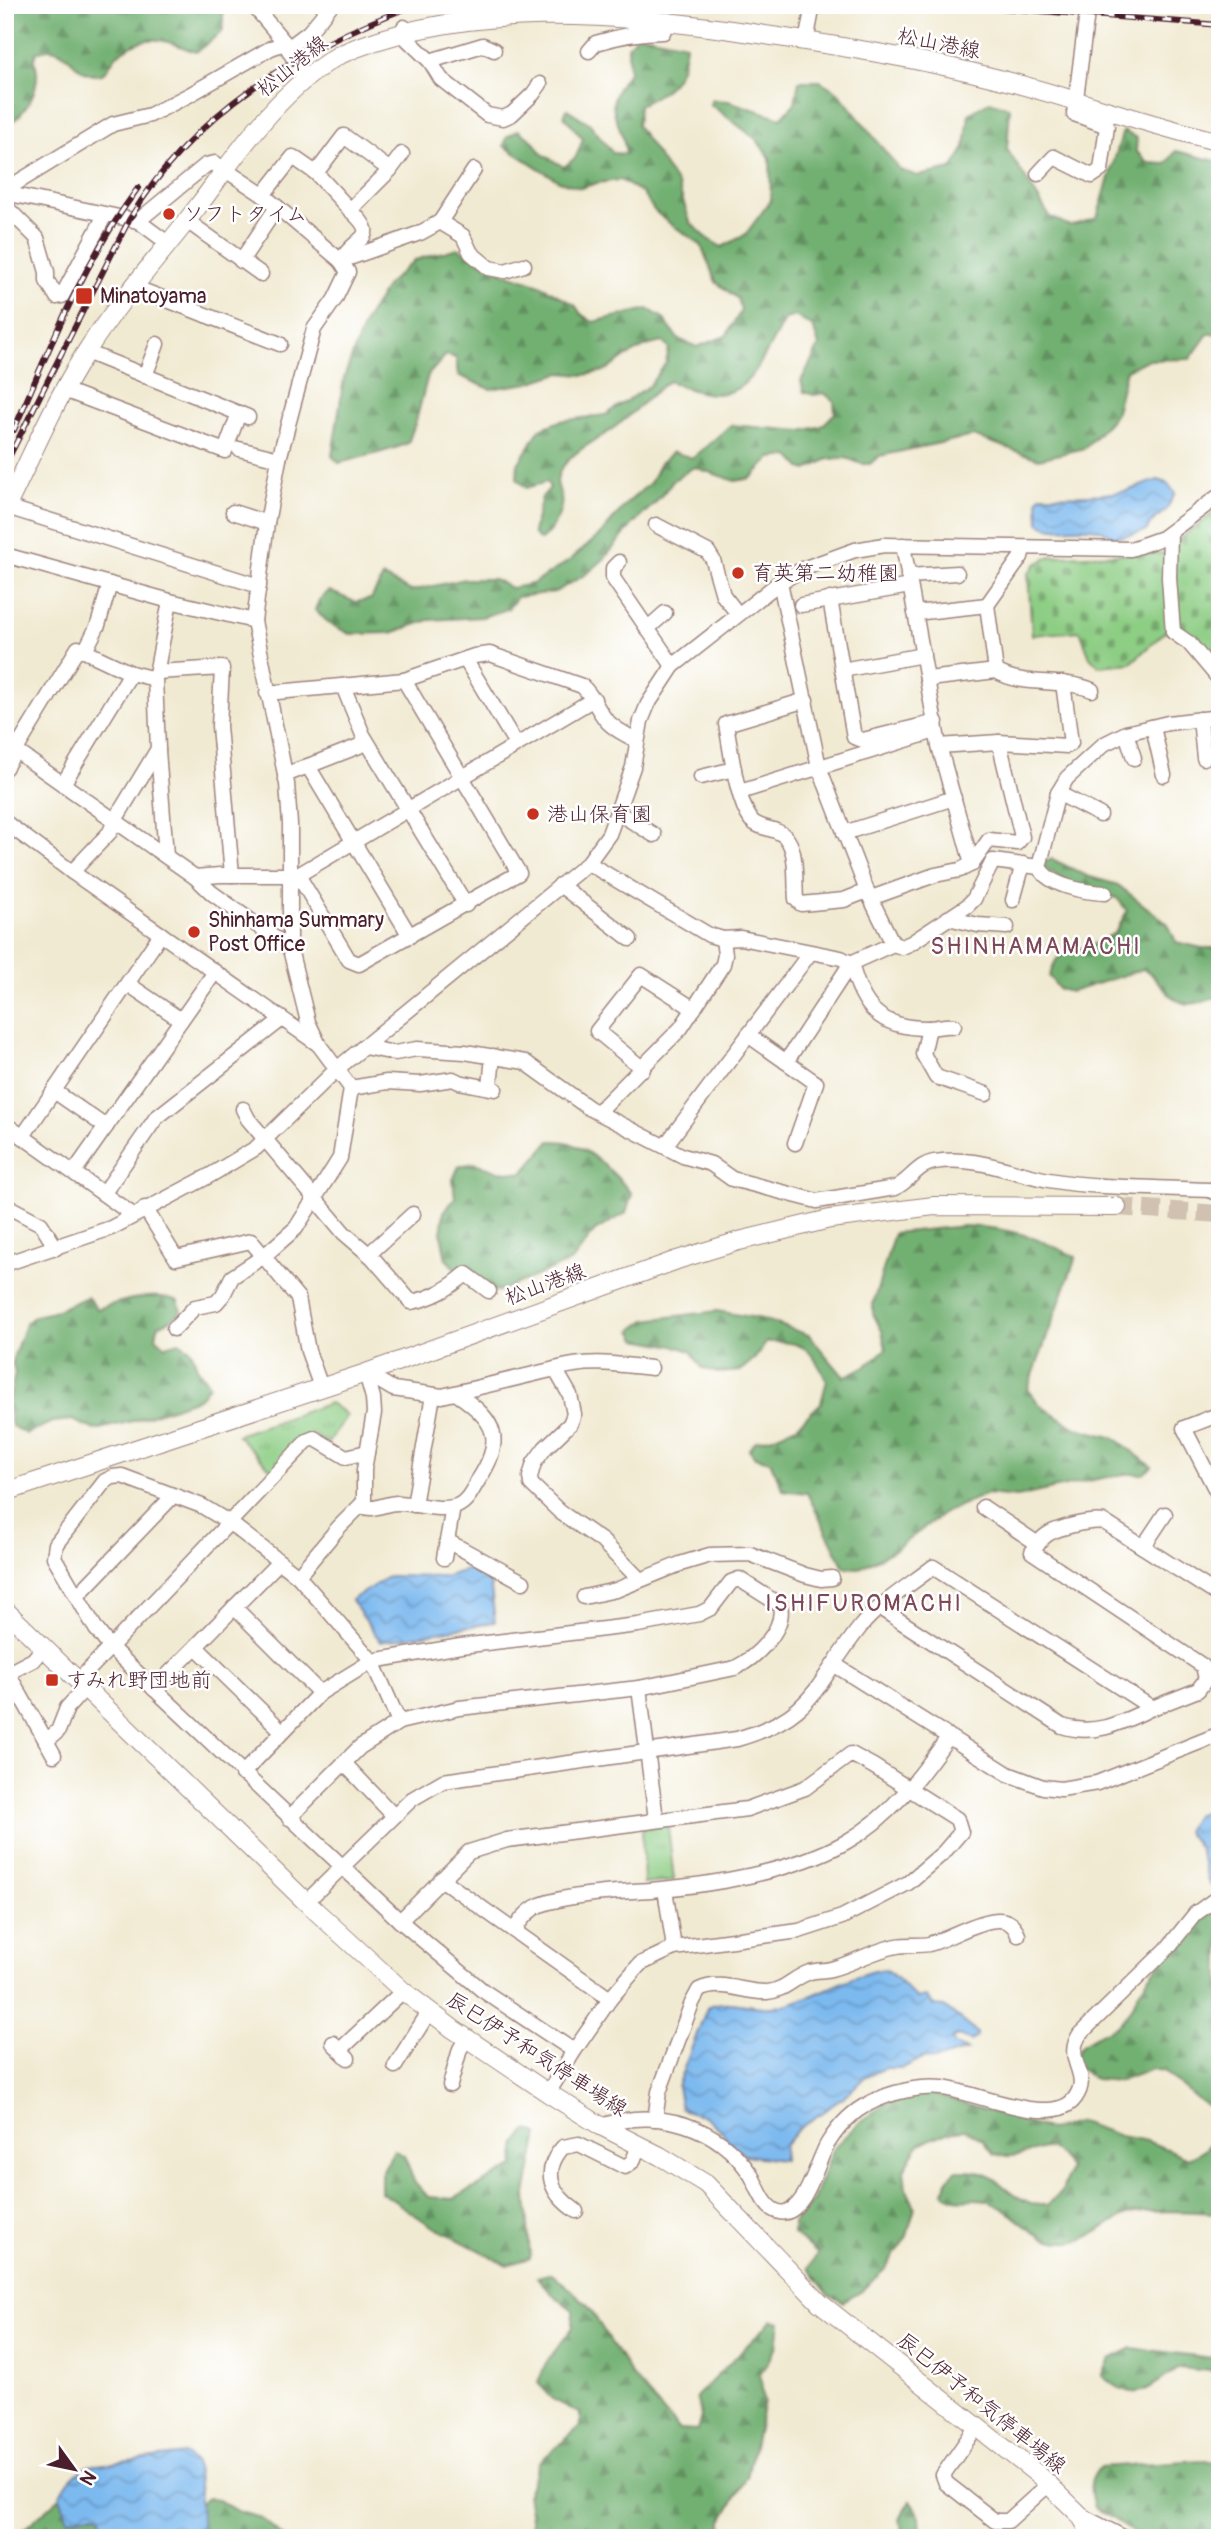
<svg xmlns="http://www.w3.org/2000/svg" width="1225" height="2543" font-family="Pangolin,'Klee One',sans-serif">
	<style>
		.grass { fill: url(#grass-tufts); stroke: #6c7658; stroke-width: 2 }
		.forest { fill: url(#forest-firs); stroke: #5e684e; stroke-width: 2 }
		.cemetery { fill: url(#cemetery-stones); stroke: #6c7658; stroke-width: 2 }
		.water { fill: url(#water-waves); stroke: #626c8d; stroke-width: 2 }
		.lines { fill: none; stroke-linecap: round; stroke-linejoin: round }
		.major-tunnel { stroke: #d0c1b1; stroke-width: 18; stroke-dasharray: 18 9; stroke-linecap: butt }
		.minor-casing { stroke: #9e847e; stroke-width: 17 }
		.major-casing { stroke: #9e847e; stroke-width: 20 }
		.minor { stroke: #fff; stroke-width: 14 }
		.major { stroke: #fff; stroke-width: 18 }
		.rail-casing { stroke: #4a1f2b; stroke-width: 6 }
		.rail { stroke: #fff; stroke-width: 3.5; stroke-dasharray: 10; stroke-linecap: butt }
		.poi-dot { fill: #c8321e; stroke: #fff; stroke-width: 2.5 }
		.labels { text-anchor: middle; stroke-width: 5; stroke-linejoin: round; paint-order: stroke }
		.street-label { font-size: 21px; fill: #4a1f2b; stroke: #fff }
		.poi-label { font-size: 21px; fill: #4a1f2b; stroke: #fff; text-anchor: start }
		.quarter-label { font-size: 24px; letter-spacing: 2px; fill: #7c4858; stroke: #fff }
	</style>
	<defs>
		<pattern id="grass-tufts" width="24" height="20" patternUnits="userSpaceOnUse" patternTransform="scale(1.75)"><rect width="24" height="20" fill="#8dcd84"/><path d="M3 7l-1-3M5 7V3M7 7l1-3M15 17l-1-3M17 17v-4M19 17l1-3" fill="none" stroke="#75a66c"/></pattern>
		<pattern id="forest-firs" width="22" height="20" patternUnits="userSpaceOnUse" patternTransform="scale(1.75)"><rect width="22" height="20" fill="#72b072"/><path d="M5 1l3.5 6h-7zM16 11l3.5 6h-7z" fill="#608f5e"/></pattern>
		<pattern id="cemetery-stones" width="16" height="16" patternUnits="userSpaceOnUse" patternTransform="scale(1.75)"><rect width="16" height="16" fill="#8dcd84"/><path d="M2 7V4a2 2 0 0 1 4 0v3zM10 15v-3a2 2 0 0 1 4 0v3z" fill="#75a66c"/></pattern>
		<pattern id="water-waves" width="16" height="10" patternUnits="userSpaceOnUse" patternTransform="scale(1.75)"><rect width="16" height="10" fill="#7bb9ef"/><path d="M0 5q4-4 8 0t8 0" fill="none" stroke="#6796c2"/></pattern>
	</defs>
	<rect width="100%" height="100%" fill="#fff"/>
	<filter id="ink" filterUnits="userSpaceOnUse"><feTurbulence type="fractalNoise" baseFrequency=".0143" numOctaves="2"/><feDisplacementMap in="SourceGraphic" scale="14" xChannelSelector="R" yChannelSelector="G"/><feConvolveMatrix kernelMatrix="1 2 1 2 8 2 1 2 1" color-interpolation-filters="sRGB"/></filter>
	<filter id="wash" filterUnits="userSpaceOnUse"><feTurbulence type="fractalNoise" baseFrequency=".00686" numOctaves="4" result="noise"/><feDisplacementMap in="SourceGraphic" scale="28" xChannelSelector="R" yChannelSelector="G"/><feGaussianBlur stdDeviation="1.57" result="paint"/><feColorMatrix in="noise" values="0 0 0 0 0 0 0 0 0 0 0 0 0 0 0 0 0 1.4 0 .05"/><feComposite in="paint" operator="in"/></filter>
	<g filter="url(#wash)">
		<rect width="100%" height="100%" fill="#f1ead2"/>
		<g class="grass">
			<path d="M330,1403L347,1415L328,1443L311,1433L274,1472L237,1435Z"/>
			<path d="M668,1825L674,1881L644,1884L642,1829Z"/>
		</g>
		<g class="forest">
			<path d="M5,5H223V31L196,52C170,43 154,32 129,47C125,50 118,53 116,56C110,62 108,74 98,75C73,77 67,38 37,52L34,60C44,83 27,115 5,126Z"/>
			<path d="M637,34L686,44C683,79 669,91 639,105L637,126L678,185L690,222L708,239L722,247L745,235L771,200L770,158L756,139L710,104L712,100L728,101L781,118L795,103L799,81H820L838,92L900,170L918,176L952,169L965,148L969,114L990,101L1010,108L1007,149L1050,217L1070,226L1097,218L1123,131L1137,138L1136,151L1148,163L1166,164L1176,151L1220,162V334H1208L1190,359L1147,360L1126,370L1115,415L1085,448L1039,459L973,436L879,456L870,464H862L846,458L828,459L807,470L801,468L790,456L771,458L751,478L735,481L694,467L674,480L656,502L632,525L604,559L588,573L555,592L517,597L508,609L482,617L429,620L392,633L350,634L330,624L315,610L319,600L329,591L355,602L371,599L383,577L411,591L465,579H494L511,588L532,584L569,561L601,534L626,504L650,483L660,463L673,452L693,458L731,425L802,431L822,426L835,413L834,401L824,393L814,395L804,392L801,381L819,346L813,327L795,316L785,319C752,375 746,416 669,381C650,394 634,413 615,427C596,442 573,449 560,471C554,482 559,487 561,497C564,511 552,531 541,540L537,539L533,532L542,497L550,488L547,482L526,488L517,479L518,464L540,429L560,421L605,415L649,386L666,363L669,348L662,342L646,346L627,356L605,371L584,375L560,373L529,383L490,389L458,375L456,358L446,355L428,375L416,421L408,443C386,453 362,456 339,463L332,456L344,378L365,321L388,284L415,260L458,248L494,269L540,285L575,305L581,314L593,322L648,309L663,318L678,339L697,347L726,336L741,311L738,299L716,282L701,245L665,220L654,210L642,193L620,180L597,183L581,188L559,181L504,146L507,137L518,130L533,141L541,153L564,167L576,157L583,139L564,116L567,109L589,123L613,153L626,154C622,115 598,110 629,72L628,46Z"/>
			<path d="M1052,859L1087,876L1118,885L1168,924L1176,942L1202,948H1220V996C1191,1006 1180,1010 1160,984C1154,977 1151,972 1143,969L1071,992L1059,989L1049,976L1057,959L1069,951L1091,946L1115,933L1127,911L1117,898L1074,886L1045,869V862Z"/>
			<path d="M550,1141C557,1141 566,1141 572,1144C596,1154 616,1175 632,1194L626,1213L595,1231L572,1261L497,1292L461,1275L446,1259L441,1233L444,1212L455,1198L453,1180L459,1166L475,1163L496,1171L523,1173Z"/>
			<path d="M964,1226C1013,1228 1033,1236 1076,1257L1028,1389L1040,1405L1076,1428L1115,1438L1152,1467L1143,1474H1125L1092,1480L1017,1497L986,1494L944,1513L896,1549L860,1568L844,1567L807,1493L783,1490L770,1461L755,1457L749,1449L756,1441L773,1437L797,1426L821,1403L827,1380C809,1348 806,1341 767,1342L755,1358L740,1371L717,1373L702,1368L691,1351L675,1346L637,1339L632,1330L646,1320L717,1311L762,1319L809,1335L844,1377L866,1366L886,1349L882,1331L873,1314V1304L894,1233Z"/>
			<path d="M87,1297L97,1309C121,1301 154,1291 178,1301L181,1311L173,1319L158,1326L156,1337L166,1346L179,1342L191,1350L197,1367L209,1385L200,1398L137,1420L95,1430L72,1420L52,1422L26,1434L12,1426L8,1407L15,1373L12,1361L25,1324L35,1316L53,1312Z"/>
			<path d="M1220,1908V2108L1215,2110L1198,2100L1163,2071L1152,2069L1120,2081L1095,2079L1076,2066C1071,2037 1107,2037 1122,2021C1131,2011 1136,1995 1144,1984C1162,1960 1193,1920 1220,1908Z"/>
			<path d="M930,2093L1050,2130L1080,2122L1120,2136L1147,2141L1188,2158L1206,2149L1215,2134L1220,2131V2213C1192,2212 1162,2209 1134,2213C1104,2219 1089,2251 1051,2240C1026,2233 1012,2209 988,2201C973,2195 954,2206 944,2192L947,2179L957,2170C1000,2168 999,2192 1031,2203C1036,2204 1043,2204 1048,2205L1062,2191L1070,2169C1047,2133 1041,2154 1011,2156C1006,2157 999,2155 994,2154L983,2140L966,2130L948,2132L919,2144L904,2170L906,2188L915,2207L907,2236L884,2270L862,2291L843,2302L829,2295L808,2268L818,2254L793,2234V2222L803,2213L813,2200L834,2147L862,2120L893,2099Z"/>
			<path d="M528,2130L538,2134L526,2194L530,2258L507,2265L430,2225L381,2192V2174L394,2150L404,2156L414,2181L428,2197L454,2199L514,2166L517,2143Z"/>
			<path d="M552,2273L587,2304L632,2376L679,2430L697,2431L701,2416L696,2397L772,2320L780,2322L777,2346L760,2375L764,2402L747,2477L722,2521L723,2538H541L532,2525L527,2494L539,2462L580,2427V2413L554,2400L538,2383L546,2363L573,2327V2310L553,2295L537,2277Z"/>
			<path d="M1132,2348L1220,2359V2372L1179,2368C1146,2389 1138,2406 1102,2376L1110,2359Z"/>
			<path d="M1201,2460L1220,2464V2538H1143L1094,2507C1089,2490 1088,2481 1100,2467Z"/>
			<path d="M60,2497L68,2519L95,2513L101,2516L103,2538H18L22,2531Z"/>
			<path d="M208,2498L216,2499L237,2511L261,2518L285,2538H202L200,2503Z"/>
			<path d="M910,2501L920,2516L921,2538H903L900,2518Z"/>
		</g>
		<g class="cemetery">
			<path d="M1214,513L1220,517V670L1177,629L1174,543Z"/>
			<path d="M1165,553L1169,628L1131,663L1099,666L1090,657L1080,631L1032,635L1028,574L1036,564L1051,556Z"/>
		</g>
		<g class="water">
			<path d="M1158,480L1167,483L1175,493L1167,509L1150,524L1146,531L1114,538C1092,517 1062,537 1039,523L1038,499L1042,495C1069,496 1099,496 1126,491C1137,488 1147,483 1158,480Z"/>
			<path d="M468,1569L490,1580L495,1622L381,1642L351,1600L389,1576L445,1577Z"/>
			<path d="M1220,1805V1888L1215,1889L1209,1884L1199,1848L1186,1831L1195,1815Z"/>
			<path d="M884,1969C897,1976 905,1989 917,1999L926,1997L934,2006L944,2007L977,2033V2037L971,2041L958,2036L951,2039L955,2045L967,2050L935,2060L924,2058L902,2068H885L864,2078L844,2097L798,2129L784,2146L783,2160L744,2155L727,2140L720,2129L704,2116L681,2109L677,2086L707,2008C723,1996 751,2009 771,2007C810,2003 845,1975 884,1969Z"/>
			<path d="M184,2454L195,2462L199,2486L202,2538H110L103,2533L101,2516L95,2513L68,2519L60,2497C67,2481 74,2473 89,2466Z"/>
		</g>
	</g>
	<g filter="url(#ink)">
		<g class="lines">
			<path class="major-tunnel" d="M1117,1207L1220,1214"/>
			<defs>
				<g id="minor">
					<path d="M253,5L285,43L305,79"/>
					<path d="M404,27L407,39L430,61L441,79L487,115L503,118L512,114L533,94L540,84"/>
					<path d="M806,42L813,5"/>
					<path d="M288,48L309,32L331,5"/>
					<path d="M589,51L596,43C619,36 640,32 663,32L668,20"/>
					<path d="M430,61L483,45L494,50"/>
					<path d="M316,173L344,136L390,170"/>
					<path d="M1038,174L1054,157L1092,176L1101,170L1107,126L1074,114L1088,5"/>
					<path d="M5,190L113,124L150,115L189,95L271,48L285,43"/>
					<path d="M5,193L138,221L169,244"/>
					<path d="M263,195L293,157L316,173L350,210"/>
					<path d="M5,206L37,238L47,272V281L57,297L62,296L105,215"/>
					<path d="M138,221L206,165L215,163L263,195L341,261L348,272L335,299L314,329L293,406L279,459L267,523L254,621L287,784L290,824V949L308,1022L319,1045L351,1088L387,1082L420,1084L453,1079L459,1082L495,1089"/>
					<path d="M187,221L261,274"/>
					<path d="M440,222L474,170"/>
					<path d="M241,261L277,207"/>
					<path d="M341,261L420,233L440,222L463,236L471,253L489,268L505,271L524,265"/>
					<path d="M341,261C354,235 383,240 350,210L390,170L402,154"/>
					<path d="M134,287L280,344"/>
					<path d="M86,352L248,417"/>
					<path d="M145,376L157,344"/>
					<path d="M64,390L225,451L239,413"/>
					<path d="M239,449L279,459"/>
					<path d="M7,507L259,586"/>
					<path d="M233,512L267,523"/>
					<path d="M656,525L708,552L713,560L723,595L738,614"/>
					<path d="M1170,533L1169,578L1173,632L1189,643L1220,680"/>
					<path d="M903,545L939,746L972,864"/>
					<path d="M1023,549L1021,557L987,605L996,671C1024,688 1060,677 1092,690"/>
					<path d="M5,555L170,601L254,621"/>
					<path d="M619,562L613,568V578L673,666"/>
					<path d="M908,576L957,573"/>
					<path d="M780,582L819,767L867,891L893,944"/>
					<path d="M830,599L854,737L863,740L936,722"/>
					<path d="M801,605L910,586"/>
					<path d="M915,613L987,605"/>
					<path d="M647,629L665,613"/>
					<path d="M85,651L98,625L110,584"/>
					<path d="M465,659L516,744"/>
					<path d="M842,670L923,655"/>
					<path d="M157,672L222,668L219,726L232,875"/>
					<path d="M928,679L996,671"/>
					<path d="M343,686L363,735L466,905"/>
					<path d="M267,693L404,680L474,656L490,654L582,686C593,696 597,709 606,720C614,729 626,735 636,740"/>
					<path d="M806,700L726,724C731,750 736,799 751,820C757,827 768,828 776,831C800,839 794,878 796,899L801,904L844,900L867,891"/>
					<path d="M1200,719L1204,758"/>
					<path d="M1153,727L1164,775"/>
					<path d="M1126,733L1134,758"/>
					<path d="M999,742L1067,746L1071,743L1063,683"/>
					<path d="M158,750L166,856"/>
					<path d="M16,751L195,877L212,893L290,949"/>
					<path d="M308,766L410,936"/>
					<path d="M5,768L78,648L131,673L155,679"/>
					<path d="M285,775L367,743"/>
					<path d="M701,777L734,769"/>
					<path d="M63,784L131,673"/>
					<path d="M740,792L932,732"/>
					<path d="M1058,793L1100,815"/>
					<path d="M617,812L654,835"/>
					<path d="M5,822L72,872L318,1044"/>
					<path d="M844,833L954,798"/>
					<path d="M588,863L709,935L723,939L741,938L841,958L851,963C862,1007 879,1028 927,1028C936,1028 944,1025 954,1026"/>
					<path d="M1039,867C1049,886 1084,892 1105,893"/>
					<path d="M72,872L110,832L115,820L158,749L155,679L170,601"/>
					<path d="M298,875L349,960L359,964L519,873L404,680"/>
					<path d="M195,877L220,875H298L594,699"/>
					<path d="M560,885L630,939"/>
					<path d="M871,898L935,875L960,870L972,864L989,840L1017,843L1022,837L999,742L939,746"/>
					<path d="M1013,900L1023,864"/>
					<path d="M948,918L978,925L1007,927"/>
					<path d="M128,984L181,1020"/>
					<path d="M929,1028L923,1054L936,1077L986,1094"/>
					<path d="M748,1035L816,1083L795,1143"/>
					<path d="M364,1047L395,1053L417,1049L465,1052L525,1062L589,1108L683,1156L711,1164L732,1179L817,1201L895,1188C910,1181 917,1165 934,1162C974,1155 1011,1173 1049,1180C1101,1189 1156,1187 1209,1190L1220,1194"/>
					<path d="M786,1062L851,963L893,944L902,947L911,943L967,906L974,899L993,861L1039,867L1058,793L1067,778L1104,744L1126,733L1168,723L1211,718L1220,714"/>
					<path d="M643,1069L597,1031L641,975L694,1009"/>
					<path d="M490,1087L493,1056"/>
					<path d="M54,1091L106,1127"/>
					<path d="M243,1109L248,1119L344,1233L372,1257L411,1302C433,1298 448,1289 466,1274L489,1291"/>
					<path d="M598,1112L681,1028L723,964L725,955L723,939"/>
					<path d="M5,1124L133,1215"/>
					<path d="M23,1136L161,934"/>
					<path d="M665,1146L810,953"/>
					<path d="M74,1172L215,972"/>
					<path d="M104,1193L156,1118L282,1019"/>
					<path d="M5,1205L41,1224L56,1248"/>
					<path d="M145,1208L176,1258L251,1241L298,1298L308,1351L321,1387"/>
					<path d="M369,1254L413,1214"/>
					<path d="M5,1264L111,1228L209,1176L256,1148L338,1068L588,863L609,834L617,812L633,767L641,721L648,704L673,666L780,582L805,568L855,550L884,545L1131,549L1162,538L1220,495"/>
					<path d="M174,1329L195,1307L216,1303L223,1295L232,1277L264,1256L296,1228L340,1158L351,1088"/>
					<path d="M555,1369C589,1359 616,1364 651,1368"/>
					<path d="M1220,1414L1184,1428L1220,1498"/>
					<path d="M414,1505L433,1395"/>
					<path d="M361,1506C374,1512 384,1503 397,1503C416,1503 439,1512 457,1506C467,1502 472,1491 477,1482C505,1440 497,1421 457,1394"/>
					<path d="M983,1507L1038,1544"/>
					<path d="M447,1541L523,1582"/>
					<path d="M1143,1547L1165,1514"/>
					<path d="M444,1558L453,1507"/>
					<path d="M298,1576L339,1527L364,1502V1470L374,1413L373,1398L366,1373L393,1389L442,1396L555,1369L570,1395L574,1414L570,1424L545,1448L534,1463L530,1477L531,1484L560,1512L602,1541L640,1580"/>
					<path d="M78,1595L173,1496"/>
					<path d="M584,1597L616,1590L680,1564L710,1555L750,1554L805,1575L821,1579L832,1578"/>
					<path d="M234,1607L320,1693"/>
					<path d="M880,1608L1062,1726C1096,1737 1122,1722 1152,1708"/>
					<path d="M196,1647L282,1731"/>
					<path d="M835,1665L1008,1774L1043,1787L1061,1789L1097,1783L1220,1734"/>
					<path d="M5,1668L54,1755"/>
					<path d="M8,1673L33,1660L44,1647"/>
					<path d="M79,1680L307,1441L314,1438L346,1457L367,1452"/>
					<path d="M639,1688L656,1819"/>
					<path d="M154,1689L279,1562"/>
					<path d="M399,1722L372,1661L298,1576L230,1523L202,1506L122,1476L113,1477L105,1481L56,1544L54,1557L96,1629L110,1647L400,1921L482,1990L574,2051"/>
					<path d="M46,1741L58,1731L67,1708L86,1687"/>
					<path d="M344,1763L394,1816"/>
					<path d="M242,1774L320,1693L372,1661L461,1646L638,1625L699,1614L711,1608L731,1582L739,1579L780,1605C786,1630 755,1658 735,1668L639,1688L459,1708L399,1722L360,1747L289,1818"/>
					<path d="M441,1879L610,1999"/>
					<path d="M665,1889L674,1948"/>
					<path d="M306,1902L412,1799L443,1781L737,1739C817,1716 815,1683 861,1626C880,1603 910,1585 933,1567L1152,1708L1198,1690L1206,1679L1203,1666L1032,1552C1036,1547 1039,1542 1043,1538C1052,1528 1090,1520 1104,1522L1220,1596"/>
					<path d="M400,1921L469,1852L507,1840L747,1809L805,1788L851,1754L873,1766L957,1819L961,1832L944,1852L908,1883L842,1917L799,1931L674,1948L640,1964L610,1999L574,2051L548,2093"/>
					<path d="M514,1930C521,1920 528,1910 540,1905C569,1894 619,1892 651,1890C712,1885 792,1872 846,1842C889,1818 921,1776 949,1736"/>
					<path d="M333,2043L348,2058"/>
					<path d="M340,2050L403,1991"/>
					<path d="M395,2066L429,2012"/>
					<path d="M450,2085L460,2049L467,2038"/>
					<path d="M655,2119L659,2092L692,2003L699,1990C722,1979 743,1993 767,1992C784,1991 794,1977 810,1972C817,1970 824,1971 831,1969C854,1963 874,1950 897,1946C908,1944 918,1946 929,1944C952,1939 1007,1899 1018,1935"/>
					<path d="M601,2126C657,2107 718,2125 751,2175C758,2187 764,2209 779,2212C805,2218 817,2160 828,2143C838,2127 853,2111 870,2103C891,2092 919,2086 942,2088C973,2091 1053,2129 1075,2098C1093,2073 1062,2061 1080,2034L1167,1949L1195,1914L1220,1896"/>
					<path d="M576,2211C551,2194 541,2172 563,2147L579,2144L625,2167L633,2161L639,2145"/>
					<path d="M977,2426L943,2475L946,2483L995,2521H1008L1049,2484"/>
					<path d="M1080,2515L1125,2538"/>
				</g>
				<g id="major">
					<path d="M5,510C31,457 54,402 86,352C119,300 162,254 199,205C240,150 278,91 339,55C463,0 618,13 752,33C834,45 918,58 999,79C1073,98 1145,124 1220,142"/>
					<path d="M5,1492L366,1373L677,1260L739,1241L830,1219L934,1206L1117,1207"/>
					<path d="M5,1610L306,1902L403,1991L453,2029L548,2093L601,2126L660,2156L706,2184L820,2303L1041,2477L1080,2515L1094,2538"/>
				</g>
			</defs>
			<use href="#minor" class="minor-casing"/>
			<use href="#major" class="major-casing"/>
			<use href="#minor" class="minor"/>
			<use href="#major" class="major"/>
			<defs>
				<g id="rail">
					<path d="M963,5L1220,25"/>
					<path d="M14,430C50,346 84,261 138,188"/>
					<path d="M5,465L129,220C194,111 299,48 415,5"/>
				</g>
			</defs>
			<use href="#rail" class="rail-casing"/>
			<use href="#rail" class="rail"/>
		</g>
	</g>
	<g class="poi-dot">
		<circle cx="169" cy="214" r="7"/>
		<rect x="75" y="287" width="18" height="18" rx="3.5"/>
		<circle cx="738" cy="573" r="7"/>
		<circle cx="533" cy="814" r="7"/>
		<circle cx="194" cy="932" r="7"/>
		<rect x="45" y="1673" width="14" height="14" rx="3.5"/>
	</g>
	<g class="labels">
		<g class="street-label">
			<text transform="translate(939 43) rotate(11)" y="7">松山港線</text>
			<text transform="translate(292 66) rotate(-39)" y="7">松山港線</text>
			<text transform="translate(545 1284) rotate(-20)" y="7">松山港線</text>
			<text transform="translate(537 2054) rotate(33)" y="7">辰巳伊予和気停車場線</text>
			<text transform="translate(982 2403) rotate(39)" y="7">辰巳伊予和気停車場線</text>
		</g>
		<g class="poi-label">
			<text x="183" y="221">ソフトタイム</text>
			<text x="100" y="303">Minatoyama</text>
			<text x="752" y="580">育英第二幼稚園</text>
			<text x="547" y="821">港山保育園</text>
			<text x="208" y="927">Shinhama Summary<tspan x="208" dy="24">Post Office</tspan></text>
			<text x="66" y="1687">すみれ野団地前</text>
		</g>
		<g class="quarter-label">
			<text x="1036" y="954">SHINHAMAMACHI</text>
			<text x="864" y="1611">ISHIFUROMACHI</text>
		</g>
	</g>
	<rect width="1225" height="2543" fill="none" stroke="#fff" stroke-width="28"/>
	<g transform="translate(74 2469) rotate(123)" stroke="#ffffff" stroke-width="5" paint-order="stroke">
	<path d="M0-5L12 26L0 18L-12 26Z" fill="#4a1f2b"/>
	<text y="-10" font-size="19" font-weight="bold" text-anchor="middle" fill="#4a1f2b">N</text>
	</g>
</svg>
